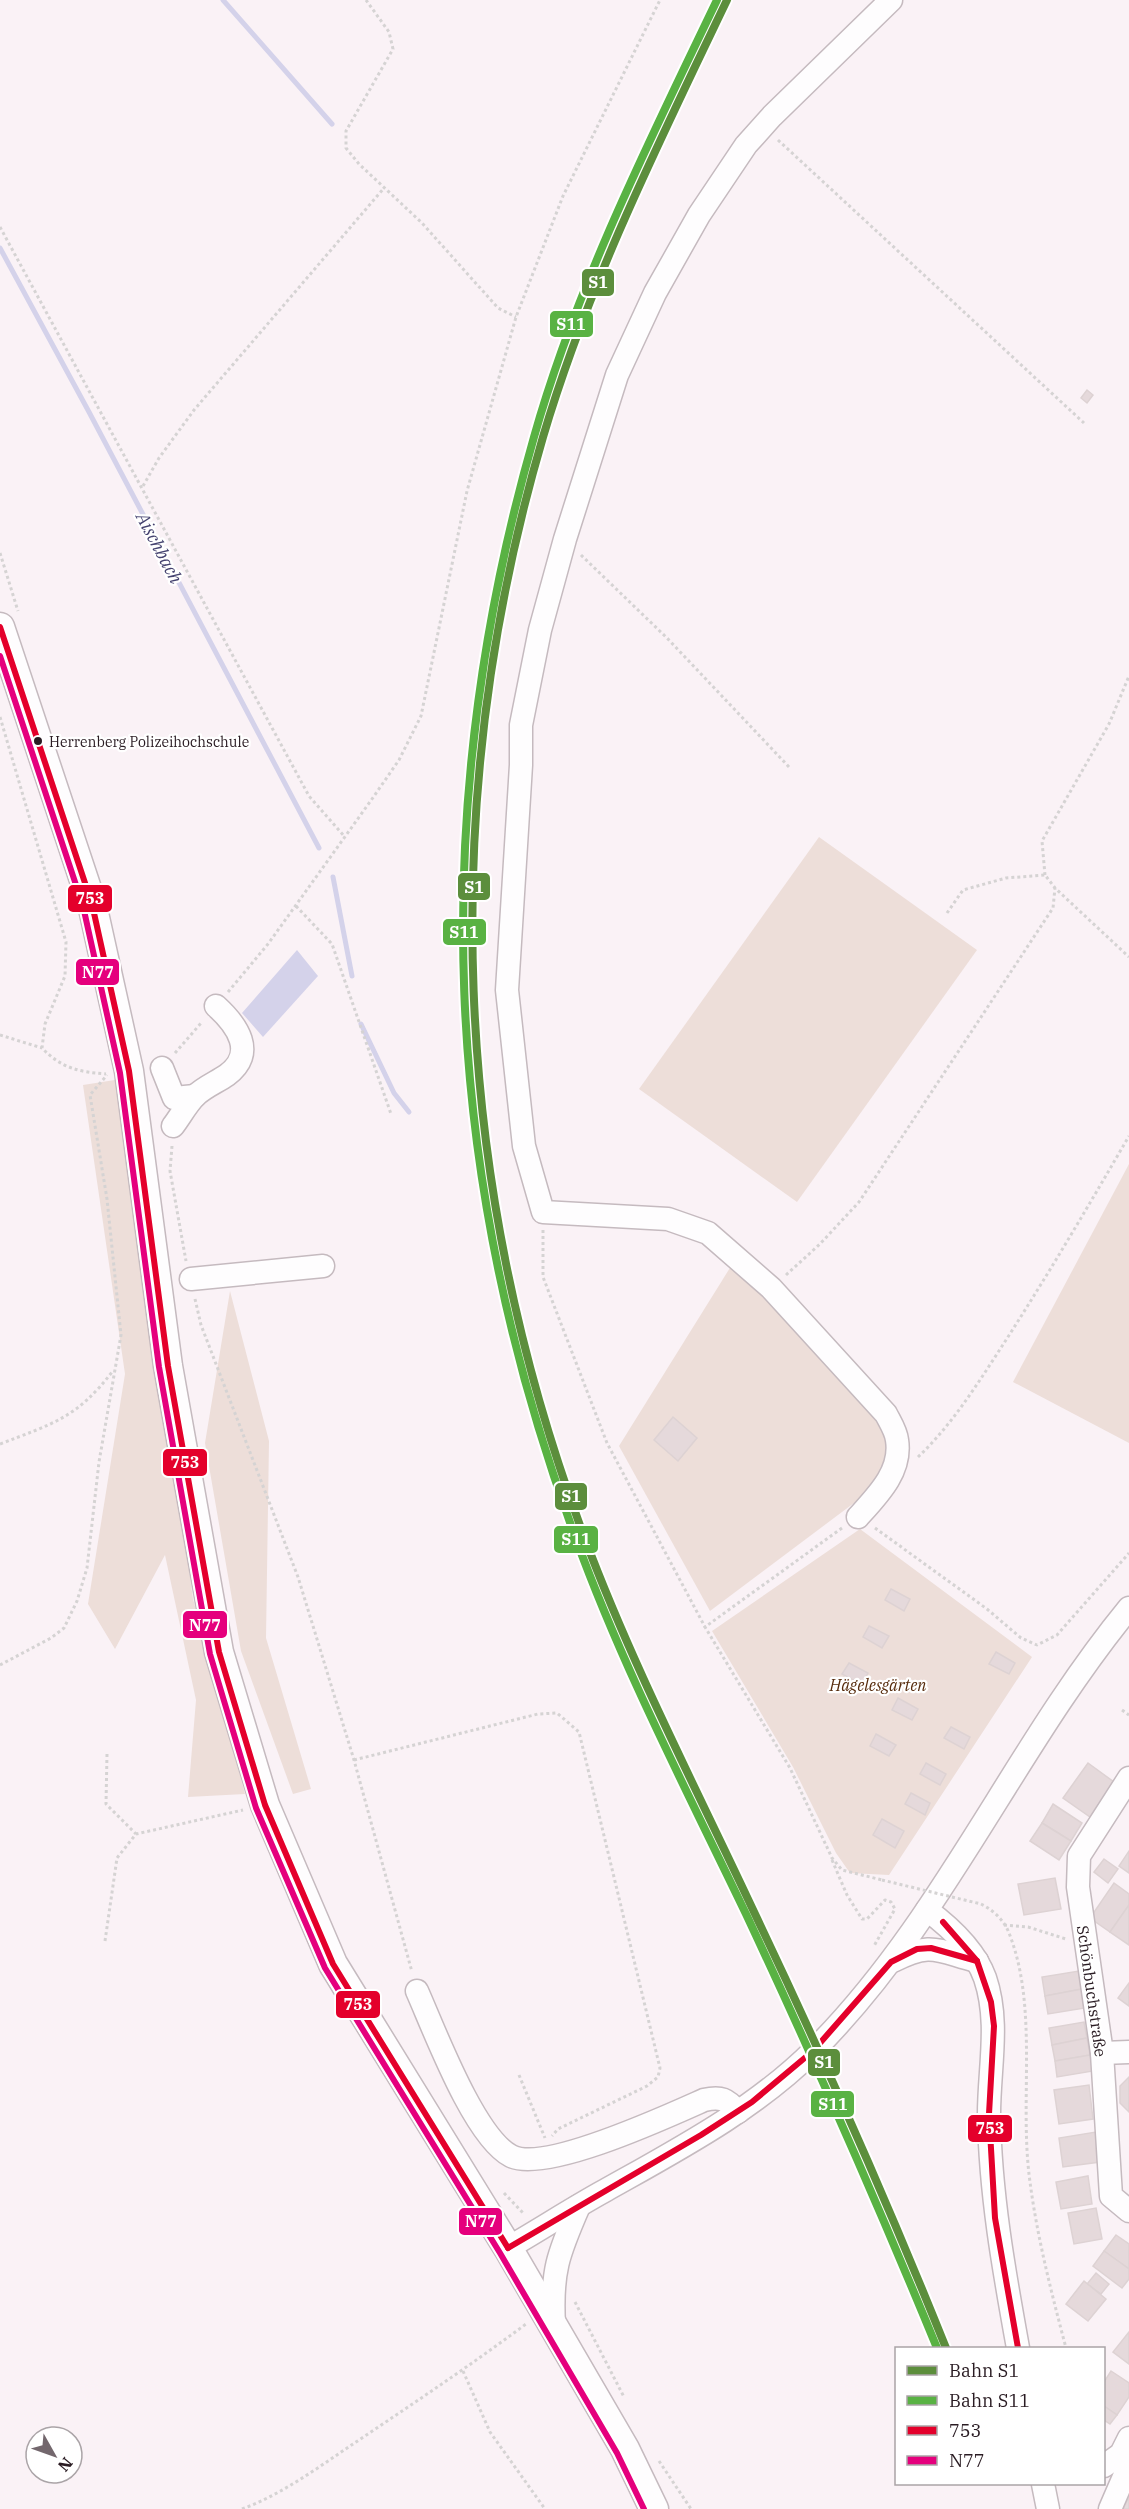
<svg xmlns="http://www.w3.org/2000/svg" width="1129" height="2509" font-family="'IBM Plex Serif',serif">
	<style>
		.green { fill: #edded9 }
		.water { fill: #d4d2ea }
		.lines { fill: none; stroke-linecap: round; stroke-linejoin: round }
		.stream { stroke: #d4d2ea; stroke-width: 5 }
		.building { fill: #e5d9db; stroke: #ddd2d3; stroke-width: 1.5 }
		.minor-casing { stroke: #c5babf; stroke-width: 25 }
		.major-casing { stroke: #c5babf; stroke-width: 31 }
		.path { stroke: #d5d3d3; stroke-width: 3; stroke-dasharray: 3 3; stroke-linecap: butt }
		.minor { stroke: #fefdfe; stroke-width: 22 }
		.major { stroke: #fefdfe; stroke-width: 28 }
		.path-bridge { stroke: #d5d3d3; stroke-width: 3; stroke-dasharray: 3 3; stroke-linecap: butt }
		.bus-1-casing { stroke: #fff; stroke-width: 10 }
		.bus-2-casing { stroke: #fff; stroke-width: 10 }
		.bus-1 { stroke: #e4002b; stroke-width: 6 }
		.bus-2 { stroke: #e5007d; stroke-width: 6 }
		.rail-1-casing { stroke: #fff; stroke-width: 12 }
		.rail-2-casing { stroke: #fff; stroke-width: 12 }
		.rail-1 { stroke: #5c8e3c; stroke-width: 8 }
		.rail-2 { stroke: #59b243; stroke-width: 8 }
		.bus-dot { fill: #2a1c23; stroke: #fff; stroke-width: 2 }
		.labels { text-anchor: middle; stroke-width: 4.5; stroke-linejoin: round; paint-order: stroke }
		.bus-label { font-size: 14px; fill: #2a1c23; stroke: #fff; text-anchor: start }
		.park-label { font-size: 16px; font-style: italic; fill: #562b0c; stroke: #fff }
		.street-label { font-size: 16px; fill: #2a1c23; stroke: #fff }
		.water-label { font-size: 18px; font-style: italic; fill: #44426f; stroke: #fff }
		.line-badge { stroke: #fff; stroke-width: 2 }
		.badge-label { font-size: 16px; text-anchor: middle; font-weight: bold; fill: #fff }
	</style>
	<rect width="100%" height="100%" fill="#faf2f6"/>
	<g class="green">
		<path d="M819,837L977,950L797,1202L639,1089Z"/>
		<path d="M121,1079L193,1599L245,1794L188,1797L196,1700L165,1555L115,1649L88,1604L125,1374L83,1085Z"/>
		<path d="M1129,1164V1443L1013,1382Z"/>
		<path d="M733,1263L880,1421C894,1453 891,1459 874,1488L710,1611L619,1446Z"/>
		<path d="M230,1291L269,1441L266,1638L311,1789L293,1794L241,1651L205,1443Z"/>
		<path d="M860,1529L1032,1657L889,1875L850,1873L836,1853L793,1767L712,1631Z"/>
	</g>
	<path class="water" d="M297,950L318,976L263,1037L242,1013Z"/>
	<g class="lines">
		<g class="stream">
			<path d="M223,0L332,124"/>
			<path d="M0,248L89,412L319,848"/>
			<path d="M333,877L352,976"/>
			<path d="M361,1024L394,1093L409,1112"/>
		</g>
	</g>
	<g class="building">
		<path d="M1087,390L1093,395L1087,403L1081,398Z"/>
		<path d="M673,1417L697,1438L678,1461L654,1440Z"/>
		<path d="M891,1589L910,1599L904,1611L885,1600Z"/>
		<path d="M869,1626L889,1636L882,1648L863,1637Z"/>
		<path d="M996,1652L1015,1663L1009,1674L989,1664Z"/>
		<path d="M849,1663L868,1673L862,1685L842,1674Z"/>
		<path d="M898,1698L918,1709L912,1720L892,1710Z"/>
		<path d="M951,1727L970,1737L964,1749L944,1738Z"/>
		<path d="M876,1734L896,1745L889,1756L870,1746Z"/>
		<path d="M926,1763L946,1774L940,1785L920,1774Z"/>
		<path d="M1088,1763L1114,1782L1090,1817L1063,1798Z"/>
		<path d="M911,1793L930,1803L925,1815L905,1804Z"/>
		<path d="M1053,1804L1082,1823L1071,1841L1042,1823Z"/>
		<path d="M882,1819L904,1831L895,1848L873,1835Z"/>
		<path d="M1042,1823L1071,1841L1059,1860L1030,1841Z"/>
		<path d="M1129,1851V1873L1119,1866Z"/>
		<path d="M1104,1859L1118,1869L1108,1883L1094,1872Z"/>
		<path d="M1055,1878L1061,1909L1024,1915L1018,1884Z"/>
		<path d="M1114,1883L1129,1894V1905L1110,1932L1090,1918Z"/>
		<path d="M1129,1905V1945L1110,1932Z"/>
		<path d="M1079,1971L1082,1989L1045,1996L1042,1977Z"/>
		<path d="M1129,1983V2006L1118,1998Z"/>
		<path d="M1082,1989L1085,2008L1048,2014L1045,1996Z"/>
		<path d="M1084,2022L1087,2038L1052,2045L1049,2028Z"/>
		<path d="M1087,2038L1090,2055L1055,2061L1052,2045Z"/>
		<path d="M1090,2055L1093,2071L1057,2077L1055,2061Z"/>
		<path d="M1129,2077V2112L1120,2103V2086Z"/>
		<path d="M1089,2085L1093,2119L1059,2124L1054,2090Z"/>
		<path d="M1096,2132L1100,2162L1063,2167L1059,2138Z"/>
		<path d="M1088,2176L1092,2204L1061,2209L1056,2182Z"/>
		<path d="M1096,2208L1102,2239L1074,2244L1068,2213Z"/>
		<path d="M1116,2235L1129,2244V2269L1104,2251Z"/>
		<path d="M1104,2251L1129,2269V2279L1122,2288L1093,2266Z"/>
		<path d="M1096,2273L1109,2284L1101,2294L1087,2284Z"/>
		<path d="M1084,2281L1106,2299L1088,2321L1066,2304Z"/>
		<path d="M1129,2332V2364L1113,2352Z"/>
		<path d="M1111,2371L1129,2383V2397L1117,2415L1104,2406V2382Z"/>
		<path d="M1104,2406L1117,2415L1110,2424L1104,2420Z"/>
		<path d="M1129,2497V2509H1123Z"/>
	</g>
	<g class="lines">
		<defs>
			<g id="minor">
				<path d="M162,1068L174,1098L195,1096"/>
				<path d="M173,1126C180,1117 187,1104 195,1096C204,1087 217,1082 227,1075C257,1053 237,1025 216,1006"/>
				<path d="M191,1279L323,1266"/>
				<path d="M858,1517C878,1495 902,1471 897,1440C896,1431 890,1422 886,1414L771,1288L708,1233L668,1219L543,1212L524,1146L507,990L521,765V725L540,630L565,539L617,375L655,293L699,215L746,145L772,116L891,0"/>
				<path d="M1129,1778L1079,1856L1078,1887L1102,2053L1111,2196L1129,2211"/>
				<path d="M927,1910C950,1927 975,1950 985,1978C1000,2022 989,2068 989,2114C990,2193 1004,2271 1018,2348"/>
				<path d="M893,1961C932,1941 937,1951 977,1961"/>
				<path d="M417,1991C434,2029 474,2137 511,2156C545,2173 668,2116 704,2100C721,2096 727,2099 738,2112"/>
				<path d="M1102,2053L1129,2052"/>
				<path d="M508,2248C541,2229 573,2208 606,2190C679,2149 755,2109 814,2050C943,1921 1014,1748 1129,1608"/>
				<path d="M554,2325C551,2272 558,2254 579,2206"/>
				<path d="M1104,2466L1121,2454L1129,2438"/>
				<path d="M1043,2484L1048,2509"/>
				<path d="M1110,2509L1126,2472L1121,2454"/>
			</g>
			<path id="major" d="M0,627L92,904L129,1071L168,1366L219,1652L265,1805L333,1964L508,2248L625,2449L654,2509"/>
		</defs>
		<use href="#minor" class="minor-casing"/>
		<use href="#major" class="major-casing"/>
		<g class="path">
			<path d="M366,0L389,32L393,49L346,131V148L359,164L422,223L498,308L516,317"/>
			<path d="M778,140L1084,423"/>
			<path d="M0,227L309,796L345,837"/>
			<path d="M143,486L159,458L194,410L384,188"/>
			<path d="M0,553L18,611"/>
			<path d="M581,555L667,638L790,768"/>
			<path d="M0,717L66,942L65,976L45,1024L42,1048C61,1068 79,1072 106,1074"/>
			<path d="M1045,875L1042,841L1109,724L1129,676"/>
			<path d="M296,906L332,944L391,1114"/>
			<path d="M947,913L963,890L1006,878L1045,875L1055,888L1129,957"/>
			<path d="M228,992L268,944L372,799L399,760L421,716L467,491L516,317L563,196L660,0"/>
			<path d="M0,1035L42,1048"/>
			<path d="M175,1053L202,1022"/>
			<path d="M172,1146L170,1171L186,1261"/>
			<path d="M543,1230V1277L607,1443L705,1627"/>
			<path d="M786,1275L820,1244L859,1202L1053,908L1055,888"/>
			<path d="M195,1299L201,1325L298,1577L354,1760L412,1972"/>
			<path d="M0,1444C52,1424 77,1418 112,1372"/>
			<path d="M918,1457C953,1424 980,1380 1006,1340C1049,1273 1089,1205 1129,1136"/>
			<path d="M842,1528L705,1627L790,1768L832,1858L842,1870L882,1880"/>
			<path d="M875,1528L987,1609L1021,1638L1037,1645L1057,1635L1129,1553"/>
			<path d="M0,1665L51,1638L64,1628L77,1601L87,1568L99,1462L121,1335L107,1199L90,1095L107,1075"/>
			<path d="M1122,1710L1129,1715"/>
			<path d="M107,1754L106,1804L136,1834"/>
			<path d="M354,1760L538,1714L557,1713L579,1732L660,2068L658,2077L647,2086L558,2129L552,2136"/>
			<path d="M832,1860L847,1895L862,1919H867L885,1900L891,1902L895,1909L874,1946"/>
			<path d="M981,1904C993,1910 1004,1920 1009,1933C1038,2006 1020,2096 1029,2174C1036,2233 1051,2291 1066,2348"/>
			<path d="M1004,1925L1028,1927L1066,1939"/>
			<path d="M105,1941L117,1858L136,1834L243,1810"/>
			<path d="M519,2075L545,2138"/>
			<path d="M504,2193L524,2214"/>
			<path d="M575,2302L624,2397"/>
			<path d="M463,2371L490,2432L545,2509"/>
			<path d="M659,2461L691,2509"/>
			<path d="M242,2509C283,2494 320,2466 356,2442C414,2403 471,2365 526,2324"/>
		</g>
		<use href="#minor" class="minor"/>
		<use href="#major" class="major"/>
		<path class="path-bridge" d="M882,1880L981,1904"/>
		<defs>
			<g id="bus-1">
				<path d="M0,627L92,904L129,1071L168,1366L219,1652L265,1805L333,1964L508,2248"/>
				<path d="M943,1922L977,1961L991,2002L994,2026L989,2114L995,2218L1018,2348"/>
				<path d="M508,2248L701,2135L752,2102L813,2051L891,1962L917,1949L931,1948L977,1961"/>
			</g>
			<path id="bus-2" d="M0,656L83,906L120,1073L159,1367L210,1654L256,1808L325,1968L500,2253L617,2453L644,2509"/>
		</defs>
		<use href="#bus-1" class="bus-1-casing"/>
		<use href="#bus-2" class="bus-2-casing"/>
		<use href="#bus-1" class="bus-1"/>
		<use href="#bus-2" class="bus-2"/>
		<defs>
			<path id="rail-1" d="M727,0C659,142 588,285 543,437C436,802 451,1182 585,1539C633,1667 697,1790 755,1914C823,2057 887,2201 946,2348"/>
			<path id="rail-2" d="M717,0C649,142 577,285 534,437C427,811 441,1174 576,1539C623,1668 687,1791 746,1914C813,2057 877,2202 937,2348"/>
		</defs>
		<use href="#rail-1" class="rail-1-casing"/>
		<use href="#rail-2" class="rail-2-casing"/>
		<use href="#rail-1" class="rail-1"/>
		<use href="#rail-2" class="rail-2"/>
	</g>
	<circle class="bus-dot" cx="38" cy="741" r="5"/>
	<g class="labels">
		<g class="bus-label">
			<text x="49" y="747">Herrenberg Polizeihochschule</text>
		</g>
		<g class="park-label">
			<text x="878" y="1691">Hägelesgärten</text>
		</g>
		<g class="street-label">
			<text transform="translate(1092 1991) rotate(82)" y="6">Schönbuchstraße</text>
		</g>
		<g class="water-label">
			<text transform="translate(159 548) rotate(62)" y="6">Aischbach</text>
		</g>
	</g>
	<g class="line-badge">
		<rect x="581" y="268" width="34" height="29" rx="6" fill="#5c8e3c"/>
		<rect x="549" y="310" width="45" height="28" rx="6" fill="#59b243"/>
		<rect x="457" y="872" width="34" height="29" rx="6" fill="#5c8e3c"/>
		<rect x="67" y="884" width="46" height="29" rx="6" fill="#e4002b"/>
		<rect x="442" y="918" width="45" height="28" rx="6" fill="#59b243"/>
		<rect x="75" y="958" width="45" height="28" rx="6" fill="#e5007d"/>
		<rect x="162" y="1448" width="46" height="29" rx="6" fill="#e4002b"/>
		<rect x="554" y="1482" width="34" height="29" rx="6" fill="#5c8e3c"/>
		<rect x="553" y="1525" width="46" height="29" rx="6" fill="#59b243"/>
		<rect x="182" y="1610" width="46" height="29" rx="6" fill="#e5007d"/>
		<rect x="335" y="1990" width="46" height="29" rx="6" fill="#e4002b"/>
		<rect x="807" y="2048" width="34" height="29" rx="6" fill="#5c8e3c"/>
		<rect x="810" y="2090" width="45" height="28" rx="6" fill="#59b243"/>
		<rect x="967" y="2114" width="46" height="29" rx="6" fill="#e4002b"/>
		<rect x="458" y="2207" width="45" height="29" rx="6" fill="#e5007d"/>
	</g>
	<g class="badge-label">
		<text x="598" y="288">S1</text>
		<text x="571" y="330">S11</text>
		<text x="474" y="893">S1</text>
		<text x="90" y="904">753</text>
		<text x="464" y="938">S11</text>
		<text x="98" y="978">N77</text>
		<text x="185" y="1468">753</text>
		<text x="571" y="1502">S1</text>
		<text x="576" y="1545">S11</text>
		<text x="205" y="1631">N77</text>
		<text x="358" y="2010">753</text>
		<text x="824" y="2068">S1</text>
		<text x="833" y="2110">S11</text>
		<text x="990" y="2134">753</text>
		<text x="481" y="2227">N77</text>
	</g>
	<rect x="895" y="2347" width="210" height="138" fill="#ffffff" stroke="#aaa4a7" stroke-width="1.5"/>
	<rect x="907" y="2366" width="30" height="9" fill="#5c8e3c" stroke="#aaa4a7" stroke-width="1.5"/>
	<text x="949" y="2377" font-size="18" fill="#2a1c23">Bahn S1</text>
	<rect x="907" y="2396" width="30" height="9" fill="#59b243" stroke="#aaa4a7" stroke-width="1.5"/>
	<text x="949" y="2407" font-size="18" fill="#2a1c23">Bahn S11</text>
	<rect x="907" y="2426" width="30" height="9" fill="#e4002b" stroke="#aaa4a7" stroke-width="1.5"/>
	<text x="949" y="2437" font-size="18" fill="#2a1c23">753</text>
	<rect x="907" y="2456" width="30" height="9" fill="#e5007d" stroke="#aaa4a7" stroke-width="1.5"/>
	<text x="949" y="2467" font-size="18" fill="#2a1c23">N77</text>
	<g transform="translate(54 2455) rotate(130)"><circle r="28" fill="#ffffff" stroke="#aaa4a7" stroke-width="1.5"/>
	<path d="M0-4.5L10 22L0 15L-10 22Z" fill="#73676d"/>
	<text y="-9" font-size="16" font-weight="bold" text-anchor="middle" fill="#2a1c23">N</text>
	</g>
</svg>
